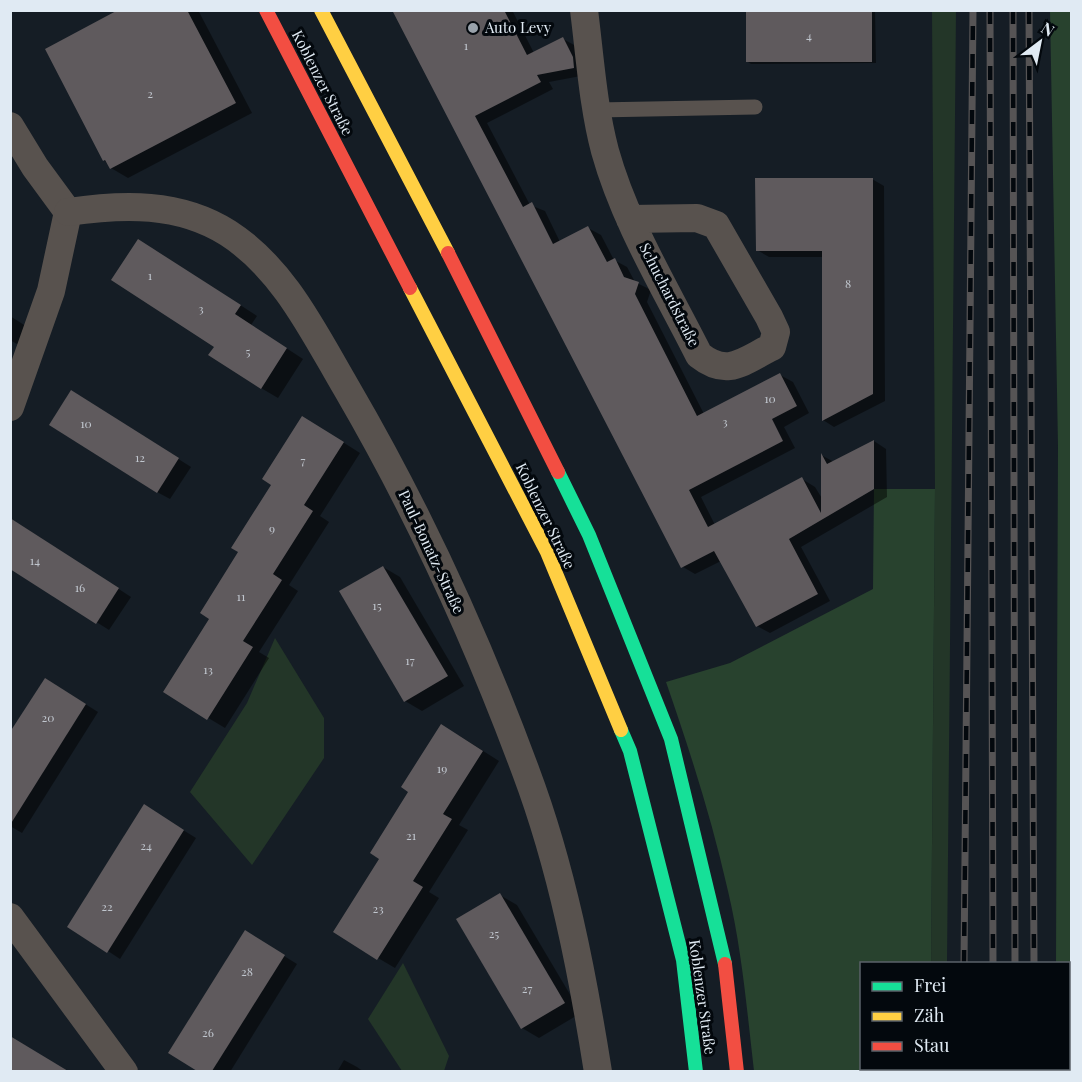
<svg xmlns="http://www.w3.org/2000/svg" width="1082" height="1082" font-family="'Playfair Display',serif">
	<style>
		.green { fill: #233628 }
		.forest { fill: #28422e }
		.shadow { fill: #0007 }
		.building { fill: #5f5a5d }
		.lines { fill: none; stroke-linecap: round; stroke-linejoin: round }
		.lane { stroke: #58524e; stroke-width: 15 }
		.street { stroke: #58524e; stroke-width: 28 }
		.fast { stroke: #16e098; stroke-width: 14 }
		.slow { stroke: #ffcf43; stroke-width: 14 }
		.jam { stroke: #f24e42; stroke-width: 14 }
		.rail-casing { stroke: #565455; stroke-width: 7 }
		.rail { stroke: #03080d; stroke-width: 4.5; stroke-dasharray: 14; stroke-linecap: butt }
		.poi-dot { fill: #99a2ab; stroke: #03080d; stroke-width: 2 }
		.labels { text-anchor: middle; stroke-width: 6; stroke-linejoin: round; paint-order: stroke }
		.number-label { font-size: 12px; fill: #c0c6ce }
		.poi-label { font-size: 15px; fill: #e0eaf3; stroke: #03080d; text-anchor: start }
		.street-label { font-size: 15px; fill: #e0eaf3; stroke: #03080d }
	</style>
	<rect width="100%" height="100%" fill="#151d25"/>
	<g class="green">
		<path d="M956,10L947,963L931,964L935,489L932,11Z"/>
		<path d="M275,638L324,718V758L252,865L190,792L247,703Z"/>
		<path d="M403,963L449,1056L444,1071H402L368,1019Z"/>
	</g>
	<g class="forest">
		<path d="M1050,11H1072L1071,1072L1056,1071V1069L1068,1068V964L1056,963L1058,446Z"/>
		<path d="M874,489H935L931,963L862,964V1068H931V1071H754C747,1011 742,950 728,891C712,820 690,751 666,682L730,663L873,589Z"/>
	</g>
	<g class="shadow">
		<path d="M122,10H198L252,113L128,178L111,168L104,160Z"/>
		<path d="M394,10H512L534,53L563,39L576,46L586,75L549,82L553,89L487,123L530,205L545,211L560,242L588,228L601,235L614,260L627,267L635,282L651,290L647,302L704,414L780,375L793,382L809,413L784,427L795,448L701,497L715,525L802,479L815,487L823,500V456L834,462L874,441L886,449L887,497L801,547L830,601L770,633L757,626L721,561L695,574L683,567Z"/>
		<path d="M748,10H875L876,63L751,64L748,62Z"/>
		<path d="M872,179L884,186L885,401L834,427L823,420L824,257H769L757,250Z"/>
		<path d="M155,250L257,316L251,325L303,359L278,398L261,388L216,346Z"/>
		<path d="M10,316L32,330L22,347L10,340Z"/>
		<path d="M84,399L191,467L170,499L157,492Z"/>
		<path d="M319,427L360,453L320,516L329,522L289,585L298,591L259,652L269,658L225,728L165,692L211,619Z"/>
		<path d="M25,528L131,597L109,630L10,567Z"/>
		<path d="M383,567L400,577L464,686L422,711L405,701Z"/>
		<path d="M58,687L98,712L22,833L10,826V735Z"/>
		<path d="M458,735L499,761L459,825L468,830L429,892L439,898L395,968L378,958L381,858Z"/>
		<path d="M157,814L196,838L120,959L108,951Z"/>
		<path d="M500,895L517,905L581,1013L539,1038L522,1028L458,919Z"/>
		<path d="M258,940L297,964L230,1072H200L170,1053Z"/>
		<path d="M10,1037L66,1072H10Z"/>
		<path d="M344,1060L357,1067L364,1072H337Z"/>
	</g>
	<g class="building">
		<path d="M118,10H187L236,103L110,169L105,160L103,161L45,49Z"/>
		<path d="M392,10H504L527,55L563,37L573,57L574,68L537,75L541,82L475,116L523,207L532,202L553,244L588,226L607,262L615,258L624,277L639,282L635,294L697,416L780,373L797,406L772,419L783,441L689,490L708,527L802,477L821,513V453L827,464L874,440V489L789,539L818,594L756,627L714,551L681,568Z"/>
		<rect x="746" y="10" width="126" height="52"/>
		<path d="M755,178H873V394L822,421V251H756Z"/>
		<path d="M138,239L241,305L235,314L287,348L261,389L208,355L214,347L111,280Z"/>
		<path d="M71,390L179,458L157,493L49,425Z"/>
		<path d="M302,416L344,442L304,505L313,511L273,574L282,580L243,641L253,647L207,720L163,692L209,619L200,613L238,552L231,548L271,485L262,479Z"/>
		<path d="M10,518L119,588L96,624L10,569Z"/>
		<path d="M383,566L448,676L404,702L339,591Z"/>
		<path d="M45,678L86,704L10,825V732Z"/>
		<path d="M441,724L483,751L443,814L452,819L413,881L423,887L377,960L333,932L379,859L370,853L408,792L401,787Z"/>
		<path d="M144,804L184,830L107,953L67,927Z"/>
		<path d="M500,893L565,1003L521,1029L456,919Z"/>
		<path d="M245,930L285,955L212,1071H197L168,1053Z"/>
		<path d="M10,1036L68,1071H10Z"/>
	</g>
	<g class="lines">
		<path class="lane" d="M597,110L755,107"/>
		<g class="street">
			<path d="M584,10C590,57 593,106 605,151C625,223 666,289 699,355C728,378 743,361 772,347L776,332L769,317L716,225L697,218L630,219"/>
			<path d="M10,126L35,167L68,212L51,291L10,407"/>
			<path d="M68,212C123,204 179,202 228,233C284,269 314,333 347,389C417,509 478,642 526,772C562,868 582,971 598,1072"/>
			<path d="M10,917L124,1072"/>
		</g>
		<g class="fast">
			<path d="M558,472L589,535L671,739L725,964"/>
			<path d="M621,730L630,751L683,960L696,1072"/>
		</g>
		<g class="slow">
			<path d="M321,10L448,253"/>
			<path d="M410,288L547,552L621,730"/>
		</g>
		<g class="jam">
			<path d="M266,10L410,288"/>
			<path d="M448,253L558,472"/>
			<path d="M725,964L737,1072"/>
		</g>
		<defs>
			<g id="rail">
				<path d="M990,10L993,964"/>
				<path d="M1013,10L1015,964"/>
				<path d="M1029,10L1034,964"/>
				<path d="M964,964L973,10"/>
				<path d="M993,1068V1072"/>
				<path d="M1015,1068V1072"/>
				<path d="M963,1072V1068"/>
				<path d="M1033,1072V1068"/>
			</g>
		</defs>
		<use href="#rail" class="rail-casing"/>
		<use href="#rail" class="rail"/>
	</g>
	<circle class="poi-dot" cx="473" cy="28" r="6"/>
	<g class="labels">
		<g class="number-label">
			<text x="809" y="40">4</text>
			<text x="466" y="50">1</text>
			<text x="150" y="98">2</text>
			<text x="150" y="280">1</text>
			<text x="848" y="288">8</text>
			<text x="201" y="313">3</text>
			<text x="248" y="356">5</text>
			<text x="770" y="403">10</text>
			<text x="725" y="426">3</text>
			<text x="86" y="428">10</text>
			<text x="140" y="462">12</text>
			<text x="303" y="465">7</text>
			<text x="272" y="533">9</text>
			<text x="35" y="565">14</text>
			<text x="80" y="592">16</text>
			<text x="241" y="601">11</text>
			<text x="377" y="610">15</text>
			<text x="410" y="665">17</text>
			<text x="208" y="674">13</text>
			<text x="48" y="722">20</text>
			<text x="442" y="773">19</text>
			<text x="411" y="840">21</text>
			<text x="146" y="850">24</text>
			<text x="107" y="911">22</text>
			<text x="378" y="913">23</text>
			<text x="494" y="938">25</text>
			<text x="247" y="976">28</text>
			<text x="527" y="993">27</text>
			<text x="208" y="1037">26</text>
		</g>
		<g class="poi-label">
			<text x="485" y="33">Auto Levy</text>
		</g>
		<g class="street-label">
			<text transform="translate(322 83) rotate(63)" y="5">Koblenzer Straße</text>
			<text transform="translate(669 295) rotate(63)" y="5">Schuchardstraße</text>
			<text transform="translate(545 516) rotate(64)" y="5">Koblenzer Straße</text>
			<text transform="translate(431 552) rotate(65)" y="5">Paul-Bonatz-Straße</text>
			<text transform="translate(702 997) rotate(82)" y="5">Koblenzer Straße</text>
		</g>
	</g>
	<rect width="1082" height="1082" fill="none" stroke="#e0eaf3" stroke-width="24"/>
	<rect x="860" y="962" width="210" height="108" fill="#03080d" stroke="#5b6269" stroke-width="1.5"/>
	<rect x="872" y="982" width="30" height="9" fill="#16e098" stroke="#5b6269" stroke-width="1.5"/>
	<text x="914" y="992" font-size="18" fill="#e0eaf3">Frei</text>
	<rect x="872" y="1012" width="30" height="9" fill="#ffcf43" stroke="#5b6269" stroke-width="1.5"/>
	<text x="914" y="1022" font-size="18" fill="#e0eaf3">Zäh</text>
	<rect x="872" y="1042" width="30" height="9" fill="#f24e42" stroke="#5b6269" stroke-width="1.5"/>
	<text x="914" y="1052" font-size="18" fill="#e0eaf3">Stau</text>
	<g transform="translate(1040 42) rotate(32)" stroke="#03080d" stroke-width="4.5" paint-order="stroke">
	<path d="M0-4.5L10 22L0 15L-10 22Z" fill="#e0eaf3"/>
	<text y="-9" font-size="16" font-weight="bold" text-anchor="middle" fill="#e0eaf3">N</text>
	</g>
</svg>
